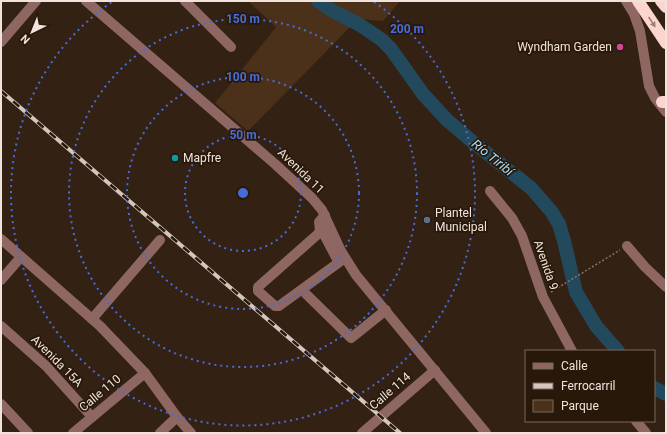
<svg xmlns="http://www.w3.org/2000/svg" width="667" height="434" font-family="Roboto,sans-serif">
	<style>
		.green { fill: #4b301a }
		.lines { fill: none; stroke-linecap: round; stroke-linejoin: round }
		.river { stroke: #224a5c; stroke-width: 14 }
		.path { stroke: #847469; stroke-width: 1.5; stroke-dasharray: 2 2; stroke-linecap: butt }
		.minor { stroke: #8e6762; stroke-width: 10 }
		.highway { stroke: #fdd5cf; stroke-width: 12 }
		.rail-casing { stroke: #d4c6be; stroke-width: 4 }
		.rail { stroke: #28180a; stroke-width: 2.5; stroke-dasharray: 8; stroke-linecap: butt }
		.oneway { fill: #9d8076 }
		.ring { fill: none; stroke: #476cd9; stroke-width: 2; stroke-dasharray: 2 4 }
		.hotel-dot { fill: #d1479c; stroke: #28180a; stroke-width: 1.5 }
		.culture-dot { fill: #0f9aa8; stroke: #28180a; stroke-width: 1.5 }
		.service-dot { fill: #5c6f8a; stroke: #28180a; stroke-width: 1.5 }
		.labels { text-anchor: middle; stroke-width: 3.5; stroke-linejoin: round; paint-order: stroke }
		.poi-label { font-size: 12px; fill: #f0e3db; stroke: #28180a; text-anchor: start }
		.street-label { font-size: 12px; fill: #f0e3db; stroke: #28180a }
		.water-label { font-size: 13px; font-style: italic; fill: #a7ddf9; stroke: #28180a }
		.centre { fill: #476cd9; stroke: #28180a; stroke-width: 2 }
		.ring-label { font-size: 12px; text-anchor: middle; font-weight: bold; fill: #476cd9; stroke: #28180a; stroke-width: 3.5; stroke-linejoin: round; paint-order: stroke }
	</style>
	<rect width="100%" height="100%" fill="#332114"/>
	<path class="green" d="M248,1H400L383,21L358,19L248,131L215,103L276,27Z"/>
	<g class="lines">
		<g class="river">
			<path d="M318,1L331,10L360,25L382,40L391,49L423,94L447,120L474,143L531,188L551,211L559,224L564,241L576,292L596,326L618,351"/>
			<path d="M654,388L666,394"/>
		</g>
		<path class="path" d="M551,292L620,250"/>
		<g class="minor">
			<path d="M86,1L275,164L312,198L322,210L341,251L356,275L486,433"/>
			<path d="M185,1L231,47"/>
			<path d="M626,1L634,14L640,31L649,86L655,98L666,112"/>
			<path d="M1,42L36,1"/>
			<path d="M490,191L512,218L522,236L543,297L572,351"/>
			<path d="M325,215L319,222L320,230L318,234L258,287V291L275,306H279L345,258"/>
			<path d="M320,227L338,261"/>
			<path d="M1,239L100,326L145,373L177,417L191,433"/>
			<path d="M627,246L645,267L666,287"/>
			<path d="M1,280L21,257"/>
			<path d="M306,294L351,338L386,310"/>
			<path d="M92,319L160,240"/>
			<path d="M1,326L46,366L92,417"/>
			<path d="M1,404L28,433"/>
			<path d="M636,421L646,433"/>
			<path d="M73,433L145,373"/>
			<path d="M160,433L177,417"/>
			<path d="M362,433L435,370"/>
		</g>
		<g class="highway">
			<path d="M638,1L666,43"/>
			<path d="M661,1L666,7"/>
			<path d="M662,102H666"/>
		</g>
		<defs>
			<path id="rail" d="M1,91L400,433"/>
		</defs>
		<use href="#rail" class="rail-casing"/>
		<use href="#rail" class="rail"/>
	</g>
	<defs><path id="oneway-solid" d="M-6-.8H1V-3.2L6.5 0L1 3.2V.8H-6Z"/></defs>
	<use class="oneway" href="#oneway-solid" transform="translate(652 22) rotate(56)"/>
	<g class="ring">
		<circle cx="243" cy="193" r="58"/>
		<circle cx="243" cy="193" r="116"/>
		<circle cx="243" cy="193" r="174"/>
		<path d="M374 2A232 232 0 1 1 112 2"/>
	</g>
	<circle class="hotel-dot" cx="620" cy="47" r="4"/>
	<circle class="culture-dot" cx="175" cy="158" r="4"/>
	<circle class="service-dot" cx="427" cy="220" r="4"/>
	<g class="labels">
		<g class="poi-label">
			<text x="612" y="51" text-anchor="end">Wyndham Garden</text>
			<text x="183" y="162">Mapfre</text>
			<text x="435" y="217">Plantel<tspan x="435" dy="14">Municipal</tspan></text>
		</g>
		<g class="street-label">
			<text transform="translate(301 171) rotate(44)" y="4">Avenida 11</text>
			<text transform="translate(546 265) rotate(71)" y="4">Avenida 9</text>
			<text transform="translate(57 361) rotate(45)" y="4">Avenida 15A</text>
			<text transform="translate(390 391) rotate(-41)" y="4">Calle 114</text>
			<text transform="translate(100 393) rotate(-40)" y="4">Calle 110</text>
		</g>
		<g class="water-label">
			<text transform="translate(493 157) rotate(39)" y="5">Río Tiribí</text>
		</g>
	</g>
	<circle cx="243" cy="193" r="6" class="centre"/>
	<g class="ring-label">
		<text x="243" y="23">150 m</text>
		<text x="407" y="33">200 m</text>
		<text x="243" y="81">100 m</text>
		<text x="243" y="139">50 m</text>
	</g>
	<rect width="667" height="434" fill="none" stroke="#f0e3db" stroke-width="4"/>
	<rect x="525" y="350" width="130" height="72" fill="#28180a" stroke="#78695e"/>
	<rect x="533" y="363" width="20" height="6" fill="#8e6762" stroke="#78695e"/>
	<text x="561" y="370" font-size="12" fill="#f0e3db">Calle</text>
	<rect x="533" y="383" width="20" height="6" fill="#d4c6be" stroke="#78695e"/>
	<text x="561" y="390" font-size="12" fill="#f0e3db">Ferrocarril</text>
	<rect x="533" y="400" width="20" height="12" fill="#4b301a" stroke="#78695e"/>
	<text x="561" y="410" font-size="12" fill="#f0e3db">Parque</text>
	<g transform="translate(32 32) rotate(223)" stroke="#28180a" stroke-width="3" paint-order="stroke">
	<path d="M0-3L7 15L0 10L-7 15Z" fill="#f0e3db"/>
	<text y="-6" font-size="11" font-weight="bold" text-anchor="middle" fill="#f0e3db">N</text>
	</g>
</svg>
